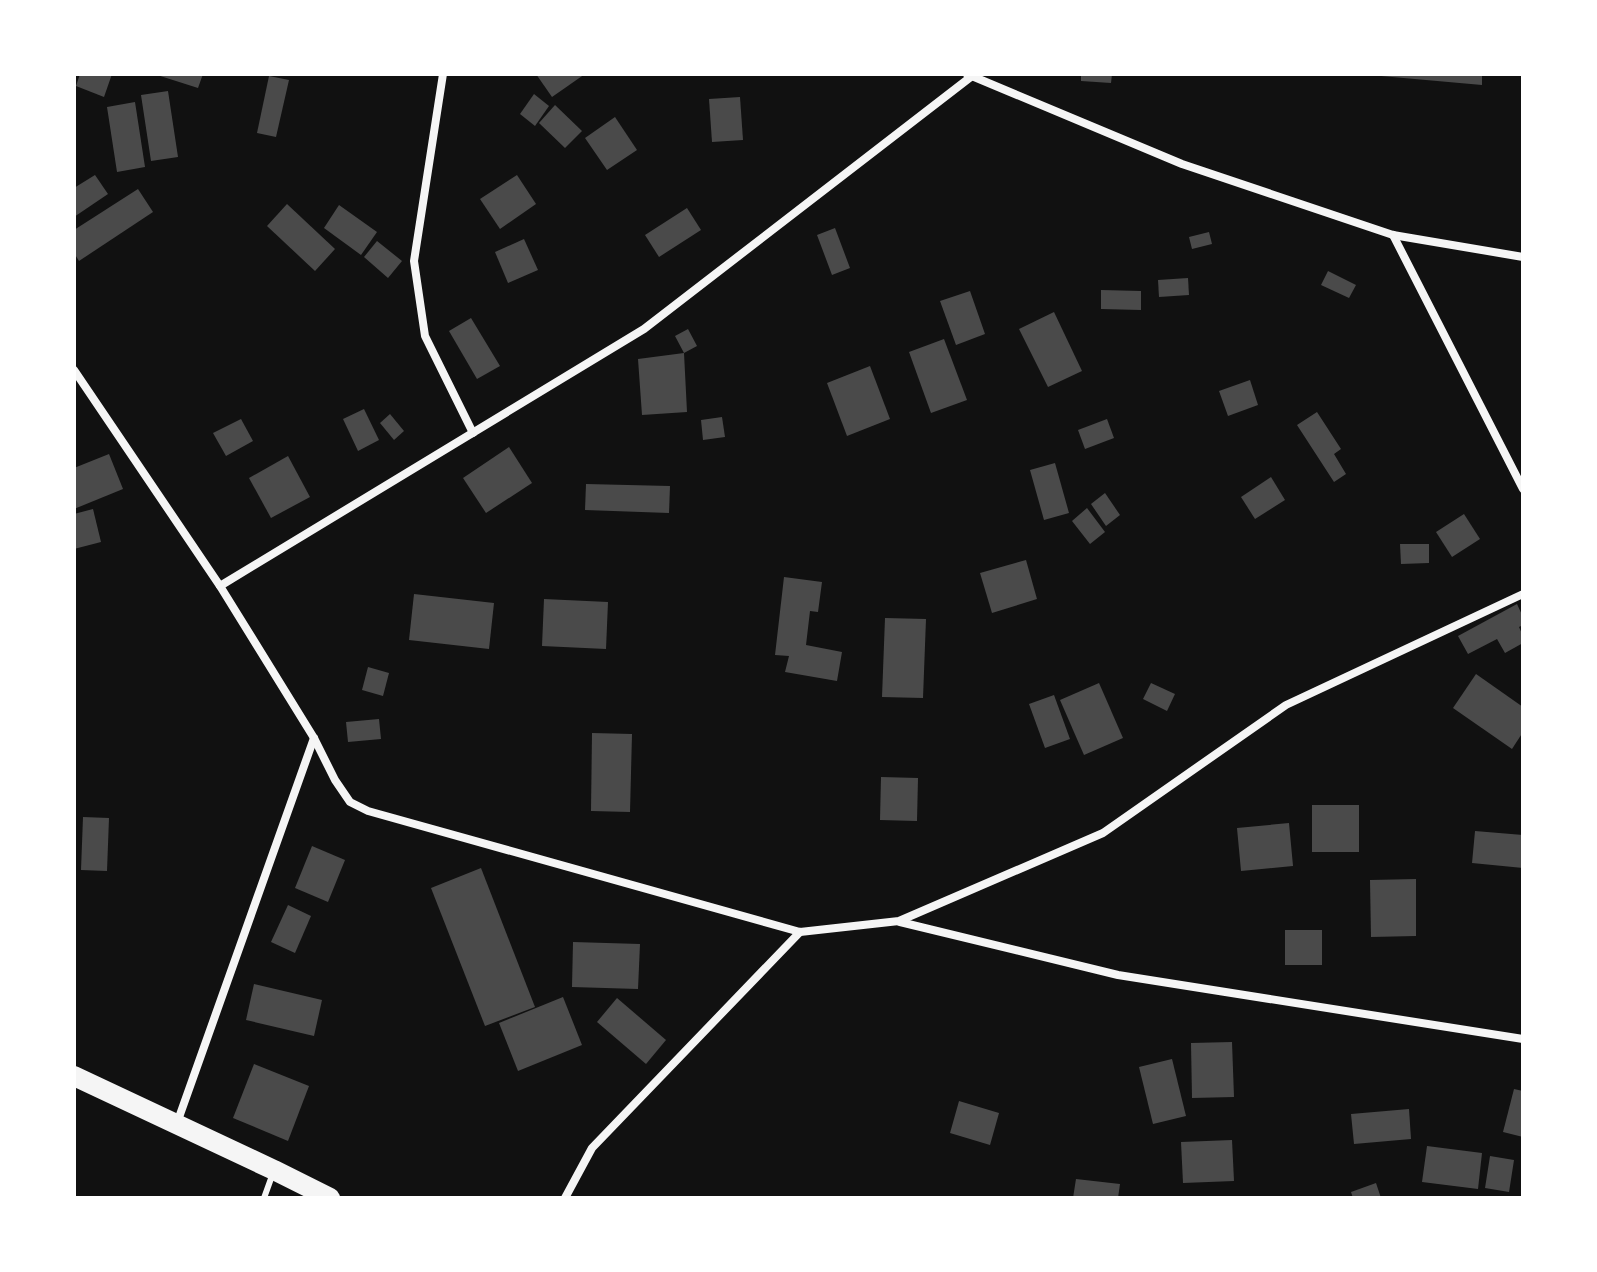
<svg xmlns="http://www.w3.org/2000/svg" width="1597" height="1272" font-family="'Fira Sans Condensed',sans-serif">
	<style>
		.building { fill: #4a4a4a }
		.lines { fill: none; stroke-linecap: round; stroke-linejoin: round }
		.service { stroke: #f5f5f5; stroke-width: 6 }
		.minor { stroke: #f5f5f5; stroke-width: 8 }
		.trunk { stroke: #f5f5f5; stroke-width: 20 }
	</style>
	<rect width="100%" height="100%" fill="#111"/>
	<g class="building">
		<path d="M80,74H112L104,97L76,86Z"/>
		<path d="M154,74H203L198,88Z"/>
		<path d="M536,74H585L552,97Z"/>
		<path d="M1081,74H1112L1111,83L1081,81Z"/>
		<path d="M1381,74H1482V85L1381,76Z"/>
		<path d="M269,76L289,80L276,137L257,133Z"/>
		<path d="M168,91L178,157L151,161L141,95Z"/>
		<path d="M534,94L549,106L535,126L520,114Z"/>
		<path d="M740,97L743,140L712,142L709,99Z"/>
		<path d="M135,102L145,167L117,172L107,107Z"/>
		<path d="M555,105L582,131L565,148L539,123Z"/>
		<path d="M615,117L637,150L607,170L585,138Z"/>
		<path d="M95,175L108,194L74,217V188Z"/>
		<path d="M517,175L536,204L500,229L480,199Z"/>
		<path d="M138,189L153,212L79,261L74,253V230Z"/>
		<path d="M287,204L335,249L315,271L267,226Z"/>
		<path d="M339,205L377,232L361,255L324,228Z"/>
		<path d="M687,208L701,230L659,257L645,235Z"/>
		<path d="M835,228L850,268L832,275L817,235Z"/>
		<path d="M1209,232L1212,244L1192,249L1189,237Z"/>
		<path d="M524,239L538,270L508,283L495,252Z"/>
		<path d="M377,241L402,261L388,278L364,257Z"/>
		<path d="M1328,271L1356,285L1349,298L1321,285Z"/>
		<path d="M1188,278L1189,295L1159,297L1158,280Z"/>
		<path d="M1101,290L1141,291V310L1101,309Z"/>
		<path d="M970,291L985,334L956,345L940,301Z"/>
		<path d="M1054,312L1082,371L1048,387L1019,329Z"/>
		<path d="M471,318L500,366L477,379L449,331Z"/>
		<path d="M688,329L697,346L684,353L687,412L642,415L638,359L684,353L675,336Z"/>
		<path d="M944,339L967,400L931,413L909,352Z"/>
		<path d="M870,366L890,419L847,436L827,383Z"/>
		<path d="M1250,380L1258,405L1228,416L1219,391Z"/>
		<path d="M364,409L379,440L358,451L343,419Z"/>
		<path d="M1317,412L1341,449L1334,454L1346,474L1334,482L1297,425Z"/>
		<path d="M390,414L404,431L394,440L380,423Z"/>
		<path d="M722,417L725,437L703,440L701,420Z"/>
		<path d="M241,419L253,441L226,456L213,433Z"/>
		<path d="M1107,419L1114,438L1085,449L1078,430Z"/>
		<path d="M509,447L532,483L486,513L463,478Z"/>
		<path d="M109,454L123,489L74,509V468Z"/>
		<path d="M288,456L310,497L271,518L249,478Z"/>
		<path d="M1055,463L1069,513L1044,520L1030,470Z"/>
		<path d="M1271,477L1285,500L1255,519L1241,497Z"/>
		<path d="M586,484L670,486L669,513L585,510Z"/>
		<path d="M1105,493L1120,515L1106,526L1091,504Z"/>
		<path d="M1087,508L1105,532L1090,544L1072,521Z"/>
		<path d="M93,509L101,542L74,549V514Z"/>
		<path d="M1464,514L1480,539L1452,557L1436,532Z"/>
		<path d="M1400,544H1429V563L1401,564Z"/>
		<path d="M1026,560L1037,599L992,613L980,573Z"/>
		<path d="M784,577L822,582L818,612L810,611L806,645L842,652L837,681L785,672L789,656L775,655Z"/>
		<path d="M414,594L494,603L489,649L409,640Z"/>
		<path d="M544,599L608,602L606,649L542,646Z"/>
		<path d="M1517,604L1523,617V625L1519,627L1523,636V643L1505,653L1497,639L1468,654L1458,636Z"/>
		<path d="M885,618L926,619L923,698L882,697Z"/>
		<path d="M368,667L389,673L383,696L362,690Z"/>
		<path d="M1476,674L1523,707V732L1512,749L1453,708Z"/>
		<path d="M1099,683L1123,738L1084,755L1060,700Z"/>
		<path d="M1151,683L1175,694L1167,711L1143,699Z"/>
		<path d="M1054,695L1070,739L1045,748L1029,704Z"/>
		<path d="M379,719L381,739L348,742L346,722Z"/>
		<path d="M592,733L632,734L630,812L591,811Z"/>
		<path d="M881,777L918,778L917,821L880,820Z"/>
		<rect x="1312" y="805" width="47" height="47"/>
		<path d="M83,817L109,818L107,871L81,870Z"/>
		<path d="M1289,823L1293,866L1241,871L1237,828Z"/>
		<path d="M1475,831L1523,835V868L1472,863Z"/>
		<path d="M312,846L345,860L328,902L295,888Z"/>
		<path d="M481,868L535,1007L485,1026L431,888Z"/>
		<path d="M1416,879V936L1371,937L1370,880Z"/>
		<path d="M288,905L311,916L295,953L271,942Z"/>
		<rect x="1285" y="930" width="37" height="35"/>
		<path d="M573,942L640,944L638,989L572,987Z"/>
		<path d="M254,984L322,1000L314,1036L246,1020Z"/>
		<path d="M563,997L582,1045L518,1071L499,1023Z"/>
		<path d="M617,998L666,1040L646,1064L597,1022Z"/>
		<path d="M1232,1042L1234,1097L1192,1098L1191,1043Z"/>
		<path d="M1172,1059L1186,1116L1153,1124L1139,1067Z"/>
		<path d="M254,1064L309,1086L288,1141L233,1118Z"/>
		<path d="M1514,1089L1523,1091V1137L1503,1132Z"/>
		<path d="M959,1101L999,1113L990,1145L950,1133Z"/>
		<path d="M1409,1109L1411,1139L1354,1144L1351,1114Z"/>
		<path d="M1232,1140L1234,1181L1183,1183L1181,1142Z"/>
		<path d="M1427,1146L1482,1153L1478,1189L1422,1182Z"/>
		<path d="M1490,1156L1514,1160L1509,1192L1485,1188Z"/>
		<path d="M1076,1179L1120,1184L1118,1198H1073Z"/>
		<path d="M1376,1183L1381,1198H1353L1351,1192Z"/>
	</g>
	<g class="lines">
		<path class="service" d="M264,1198L273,1173"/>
		<g class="minor">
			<path d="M443,74L414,261L425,336L473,433"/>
			<path d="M967,74L1182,164L1393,235L1523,257"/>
			<path d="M1393,235L1523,489"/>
			<path d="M74,370L220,586L314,738L335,780L350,802L368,811L800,932L899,921L1103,833L1286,705L1523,594"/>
			<path d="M220,586L644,329L972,76"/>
			<path d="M900,922L1118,975L1523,1039"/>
			<path d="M177,1123L314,738"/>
			<path d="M565,1198L592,1148L800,932"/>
		</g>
		<path class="trunk" d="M74,1076L274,1170L330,1198"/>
	</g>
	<rect width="1597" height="1272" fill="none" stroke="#ffffff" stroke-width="152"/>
</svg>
